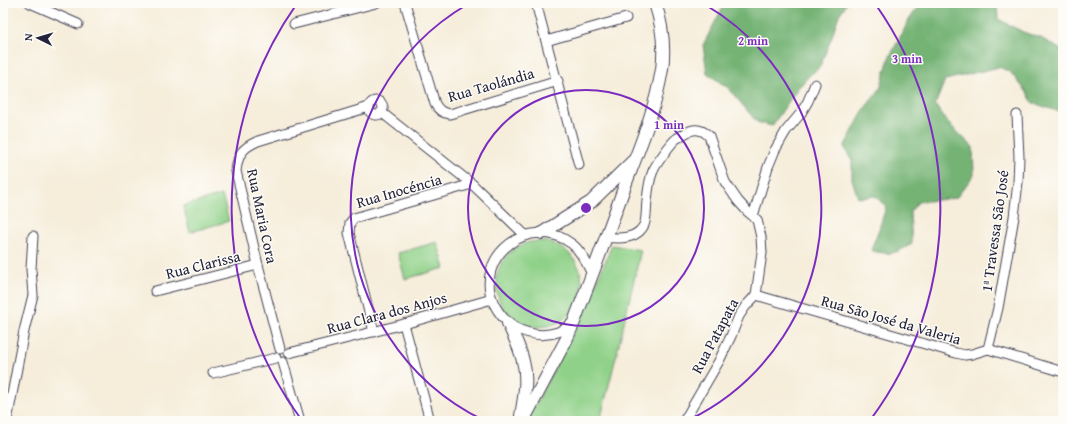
<svg xmlns="http://www.w3.org/2000/svg" width="1066" height="424" font-family="'Gentium Book Plus',serif">
	<style>
		.green { fill: #90d189; stroke: #597a62 }
		.forest { fill: #74b375; stroke: #4b6a58 }
		.lines { fill: none; stroke-linecap: round; stroke-linejoin: round }
		.minor-casing { stroke: #424053; stroke-width: 11 }
		.tertiary-casing { stroke: #424053; stroke-width: 14 }
		.minor { stroke: #fff; stroke-width: 9 }
		.tertiary { stroke: #fff; stroke-width: 12 }
		.ring { fill: none; stroke: #7b2cbf; stroke-width: 2 }
		.labels { text-anchor: middle; stroke-width: 3; stroke-linejoin: round; paint-order: stroke }
		.street-label { font-size: 15px; fill: #22223b; stroke: #fdfcf7 }
		.centre { fill: #7b2cbf; stroke: #fdfcf7; stroke-width: 2 }
		.ring-label { font-size: 12px; text-anchor: middle; font-weight: bold; fill: #7b2cbf; stroke: #fdfcf7; stroke-width: 3; stroke-linejoin: round; paint-order: stroke }
	</style>
	<rect width="100%" height="100%" fill="#fdfcf7"/>
	<filter id="ink" filterUnits="userSpaceOnUse"><feTurbulence type="fractalNoise" baseFrequency=".025" numOctaves="2"/><feDisplacementMap in="SourceGraphic" scale="8" xChannelSelector="R" yChannelSelector="G"/><feConvolveMatrix kernelMatrix="1 2 1 2 8 2 1 2 1" color-interpolation-filters="sRGB"/></filter>
	<filter id="wash" filterUnits="userSpaceOnUse"><feTurbulence type="fractalNoise" baseFrequency=".012" numOctaves="4" result="noise"/><feDisplacementMap in="SourceGraphic" scale="16" xChannelSelector="R" yChannelSelector="G"/><feGaussianBlur stdDeviation="0.9" result="paint"/><feColorMatrix in="noise" values="0 0 0 0 0 0 0 0 0 0 0 0 0 0 0 0 0 1.4 0 .05"/><feComposite in="paint" operator="in"/></filter>
	<g filter="url(#wash)">
		<rect width="100%" height="100%" fill="#f6edda"/>
		<g class="green">
			<path d="M222,195L229,221L190,232L183,206Z"/>
			<circle cx="539" cy="284" r="43"/>
			<path d="M437,242L445,268L405,279L398,253Z"/>
			<path d="M612,245L641,250L615,361L600,421H527L586,308Z"/>
		</g>
		<g class="forest">
			<path d="M725,3H847L839,15L832,36L820,67L809,76L798,88L772,126L757,122L728,88L707,73L703,45Z"/>
			<path d="M921,3H997L998,19L1023,32L1041,38L1063,51V113L1033,103L1026,91L1010,72L999,67L945,80L935,105L948,123L973,147L974,175L956,198L918,202L910,212L912,244C894,254 892,255 872,251V247L879,229L886,207L875,196L858,198L852,179V159L844,147L865,108L880,89L889,58L909,20Z"/>
		</g>
	</g>
	<g filter="url(#ink)">
		<g class="lines">
			<defs>
				<g id="minor">
					<path d="M30,3L78,24"/>
					<path d="M405,3L435,104C439,111 443,113 450,114L558,81"/>
					<path d="M536,3L579,165"/>
					<path d="M294,24L376,3"/>
					<path d="M546,41L626,18"/>
					<circle cx="376" cy="108" r="7"/>
					<path d="M381,112L472,184L525,235"/>
					<path d="M753,216L768,167L775,150L786,131L801,113L808,101L815,84"/>
					<path d="M606,237C619,239 637,239 644,225C647,219 646,207 647,201C648,191 649,180 653,171C656,164 671,143 676,139C679,137 682,135 684,134C693,128 701,128 709,136L725,182L738,201L748,212L753,216L757,220L761,237L762,253L756,295L745,307L739,316L731,336L719,361L684,421"/>
					<path d="M155,291L258,265"/>
					<path d="M756,295L956,353L965,355L972,354L988,349L1063,372"/>
					<path d="M574,322C569,325 564,329 558,332C543,337 527,334 514,327C505,321 499,314 494,304C472,257 530,212 572,244C582,252 587,264 592,274"/>
					<path d="M404,324L430,421"/>
					<path d="M374,332L349,233L350,223L354,218L472,184"/>
					<path d="M280,349L258,265L236,171C238,154 242,148 258,141L369,107"/>
					<path d="M988,349L998,308L1014,217L1018,182L1019,157L1017,115"/>
					<path d="M289,353L404,324L492,299"/>
					<path d="M283,362L300,421"/>
					<path d="M213,373L276,358"/>
					<path d="M7,421L24,331L33,295L31,269L33,236"/>
				</g>
				<g id="tertiary">
					<path d="M542,233L591,202L633,161"/>
					<path d="M508,323C513,335 520,347 523,361C528,379 524,398 521,416"/>
					<path d="M523,421L566,340L574,322C592,275 610,227 627,180C641,144 656,107 662,69C665,47 662,24 655,3"/>
				</g>
			</defs>
			<use href="#minor" class="minor-casing"/>
			<use href="#tertiary" class="tertiary-casing"/>
			<use href="#minor" class="minor"/>
			<use href="#tertiary" class="tertiary"/>
		</g>
	</g>
	<g class="ring">
		<circle cx="586" cy="208" r="118"/>
		<path d="M483 420A236 236 0 0 1 468 4M704 4A236 236 0 0 1 689 420"/>
		<path d="M301 419A354 354 0 0 1 296 5M876 5A354 354 0 0 1 871 419"/>
	</g>
	<g class="labels">
		<g class="street-label">
			<text transform="translate(491 85) rotate(-16)" y="5">Rua Taolándia</text>
			<text transform="translate(399 191) rotate(-16)" y="5">Rua Inocéncia</text>
			<text transform="translate(262 216) rotate(78)" y="5">Rua Maria Cora</text>
			<text transform="translate(995 231) rotate(-82)" y="5">1ª Travessa São José</text>
			<text transform="translate(203 265) rotate(-14)" y="5">Rua Clarissa</text>
			<text transform="translate(387 313) rotate(-15)" y="5">Rua Clara dos Anjos</text>
			<text transform="translate(891 320) rotate(16)" y="5">Rua São José da Valeria</text>
			<text transform="translate(715 336) rotate(-62)" y="5">Rua Patapata</text>
		</g>
	</g>
	<circle cx="586" cy="208" r="6" class="centre"/>
	<g class="ring-label">
		<text x="753" y="45">2 min</text>
		<text x="907" y="63">3 min</text>
		<text x="669" y="129">1 min</text>
	</g>
	<rect width="1066" height="424" fill="none" stroke="#fdfcf7" stroke-width="16"/>
	<g transform="translate(38 38) rotate(275)" stroke="#fdfcf7" stroke-width="3" paint-order="stroke">
	<path d="M0-3L7 15L0 10L-7 15Z" fill="#22223b"/>
	<text y="-6" font-size="11" font-weight="bold" text-anchor="middle" fill="#22223b">N</text>
	</g>
</svg>
